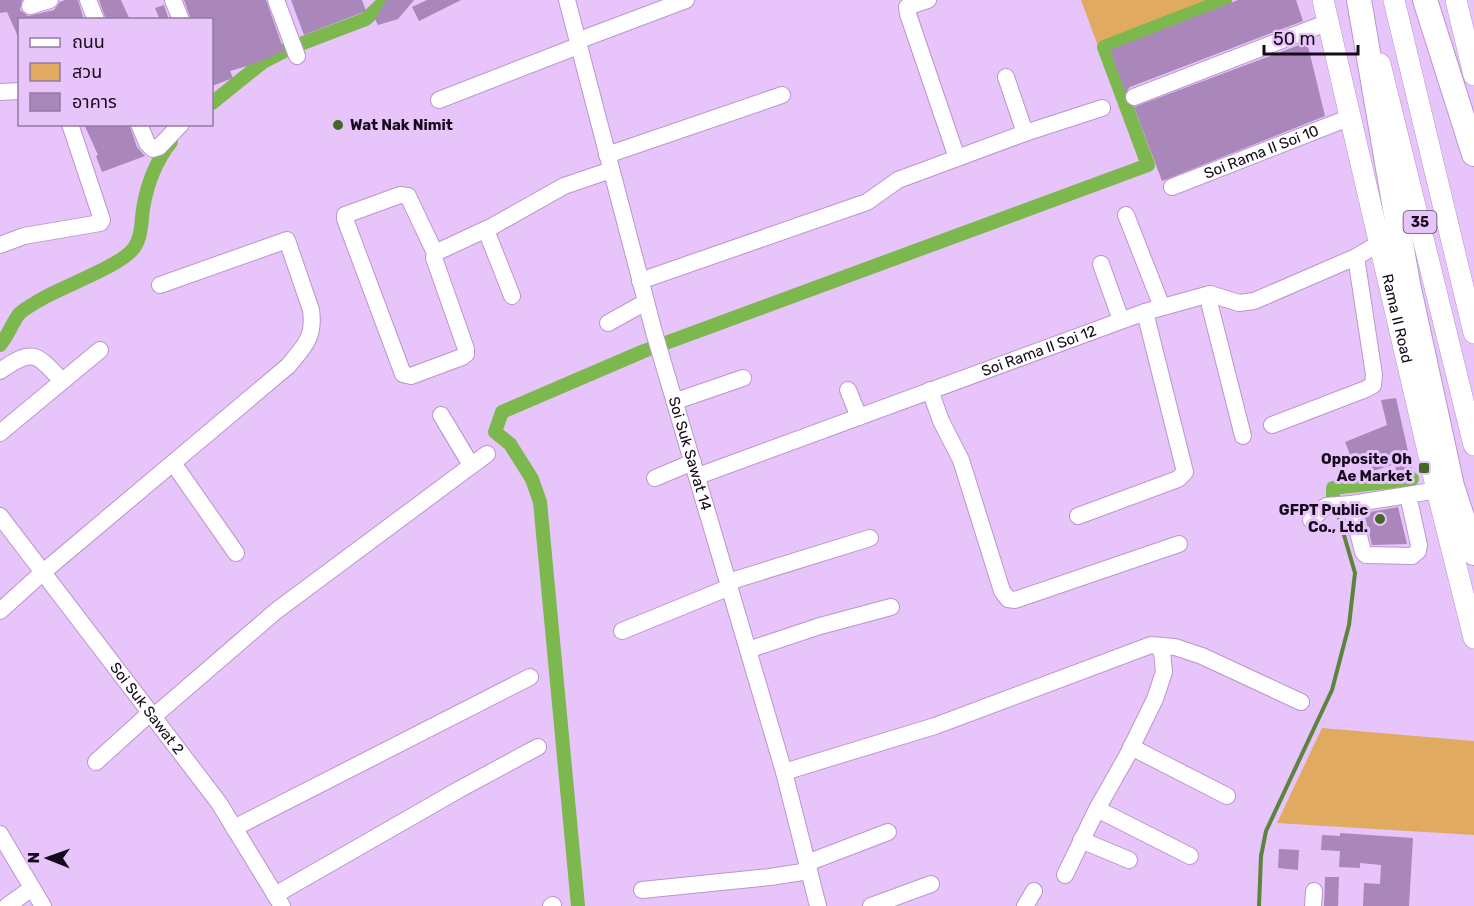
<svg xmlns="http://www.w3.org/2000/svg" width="1474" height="906" font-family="Rubik,'Noto Sans Thai',sans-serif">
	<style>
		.green { fill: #e0ab60 }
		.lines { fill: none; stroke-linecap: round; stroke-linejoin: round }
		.stream { stroke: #5d843f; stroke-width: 4 }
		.canal { stroke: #7cb84e; stroke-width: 14 }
		.building { fill: #a987bb }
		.minor-casing { stroke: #b996cb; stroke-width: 18 }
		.major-casing { stroke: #b996cb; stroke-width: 22 }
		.highway-casing { stroke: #b996cb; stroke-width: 26 }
		.minor { stroke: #fff; stroke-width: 16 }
		.major { stroke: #fff; stroke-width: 21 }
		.highway { stroke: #fff; stroke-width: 24 }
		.poi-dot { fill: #436924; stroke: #e7c4fa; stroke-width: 2 }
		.labels { text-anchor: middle; stroke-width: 6; stroke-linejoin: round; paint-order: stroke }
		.shield { fill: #e7c4fa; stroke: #54415e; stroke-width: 1.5 }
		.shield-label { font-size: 14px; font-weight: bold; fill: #15091b }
		.poi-label { font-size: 15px; font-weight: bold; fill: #15091b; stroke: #e7c4fa; text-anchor: end }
		.street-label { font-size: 15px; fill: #15091b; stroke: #e7c4fa }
	</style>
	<rect width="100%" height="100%" fill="#e7c4fa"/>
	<g class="green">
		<path d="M1081,0H1213L1098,46Z"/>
		<path d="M1322,728L1474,741V835L1277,823Z"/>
	</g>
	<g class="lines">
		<path class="stream" d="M1259,906L1261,856L1266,831L1332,690L1349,625L1355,573L1337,511"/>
		<g class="canal">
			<path d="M212,103L263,62L290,48L366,19L386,0"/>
			<path d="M0,345C8,336 12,323 19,314C24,309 32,305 38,301C62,286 118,268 134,248C142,237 141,222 143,209C147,184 156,161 171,142"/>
			<path d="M1333,496V488L1412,479"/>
			<path d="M578,906L540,502L532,479L510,444L495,432L502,412L644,351L1148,165L1104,47L1225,0"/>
		</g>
	</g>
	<g class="building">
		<path d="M0,0H22L20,10L28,16L54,10L60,2L65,0H78L84,20H20V41L7,12L0,13Z"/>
		<path d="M99,0H121L130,20H106Z"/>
		<path d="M184,0H266L284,51L254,64L230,71L233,78L212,86V20H191Z"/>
		<path d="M291,0H362L366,11L304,35Z"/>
		<path d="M386,0H414L398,19L378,25L375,19Z"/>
		<path d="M427,0H461L419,21L412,7Z"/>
		<path d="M1238,0H1296L1303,21L1130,87L1125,92L1110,50Z"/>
		<path d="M164,5L169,20H160L155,8Z"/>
		<path d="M1307,42L1325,116L1162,181L1134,107Z"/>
		<path d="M84,124H129L137,147L145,156L102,172L96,156L98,155Z"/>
		<path d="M1396,398L1412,469L1396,471L1395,464L1370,472L1364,455L1352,460L1345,442L1387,425L1381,400Z"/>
		<path d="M1398,507L1407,544L1372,545L1364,513Z"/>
		<path d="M1340,833L1413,838L1409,906H1363L1364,883L1380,884L1381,865L1360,863V868L1339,867L1340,851L1321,850L1322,835L1340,836Z"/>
		<path d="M1279,849L1299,850L1298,870L1278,868Z"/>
		<path d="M1325,877H1339L1338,906H1324Z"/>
	</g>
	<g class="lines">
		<defs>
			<g id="minor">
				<path d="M88,0L96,20"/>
				<path d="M173,0L181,20"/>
				<path d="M276,0L297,56"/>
				<path id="s1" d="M567,0L654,332L784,772L818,906"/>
				<path d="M928,0L907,7L908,14L957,158"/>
				<path d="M30,6L50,0"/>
				<path d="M577,41L686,0"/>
				<path d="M1006,77L1025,133"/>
				<path d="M0,92L20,91"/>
				<path d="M1134,97L1329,22"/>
				<path d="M439,100L578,46"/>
				<path d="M139,124L147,143L153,149L159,147L181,124"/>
				<path d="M607,155L782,95"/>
				<path id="s2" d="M1172,187L1351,117"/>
				<path d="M400,195L408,196L435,253L434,258L466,349V354L462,357L411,376L403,374L345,219V215Z"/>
				<path d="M1126,215L1162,307"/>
				<path d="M486,230L512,296"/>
				<path d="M0,245L24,236L100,223L102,220L70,124"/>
				<path d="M435,253L493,226L564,186L611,170"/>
				<path d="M1101,264L1121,320"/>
				<path d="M640,281L867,202L898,180L1025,133L1102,108"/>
				<path d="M1210,294V306L1243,436"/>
				<path d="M608,323L646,302"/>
				<path d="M0,371C33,348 36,353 62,381"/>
				<path d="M848,390L859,417"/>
				<path d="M930,390L941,421L961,460L1002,591L1008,599L1015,600L1179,544"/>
				<path d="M676,401L743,378"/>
				<path d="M441,415L471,465"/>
				<path d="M1272,425L1366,389L1373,385L1374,375L1356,257"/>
				<path d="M0,433L100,350"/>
				<path d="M173,463L236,553"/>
				<path id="s3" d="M698,476L1145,312L1210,294L1239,303L1254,301L1356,257L1380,243"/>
				<path d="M655,478L693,462"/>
				<path d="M1351,504L1408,495"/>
				<path id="s4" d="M0,516L219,803L282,906"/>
				<path d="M1078,516L1178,479L1185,472L1145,312"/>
				<path d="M1311,520L1326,506L1351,504L1363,552L1366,555L1412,556L1418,551L1419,545L1408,495L1437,490"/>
				<path d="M728,582L870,538"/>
				<path d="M0,611L42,573L288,366C304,347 315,337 311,310L287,240L160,285"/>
				<path d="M622,631L730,587"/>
				<path d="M748,650L820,626L891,607"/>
				<path d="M153,717L276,611L487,454"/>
				<path d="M1131,747L1227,796"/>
				<path d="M96,762L150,713"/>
				<path d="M784,772L935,726L1151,645L1175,647L1202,656L1301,702"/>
				<path d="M1097,809L1190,856"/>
				<path d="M234,828L530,677"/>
				<path d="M0,834L43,906"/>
				<path d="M1081,840L1129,860"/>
				<path d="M807,863L888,832"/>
				<path d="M1065,875L1097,809L1127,756L1155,699L1164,672L1162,651L1157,646"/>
				<path d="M642,890L770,877L809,871"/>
				<path d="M275,895L460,789L538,747"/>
				<path d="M7,906L32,888"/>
				<path d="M551,906L553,905"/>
				<path d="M871,906L931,884"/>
				<path d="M1025,906L1034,891"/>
				<path d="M1313,906L1314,891"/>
			</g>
			<g id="major">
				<path id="s5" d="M1323,0L1437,490L1474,638"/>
				<path d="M1394,0L1474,333"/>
				<path d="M1456,0L1474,75"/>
				<path d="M1380,64L1474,445"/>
			</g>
			<g id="highway">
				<path d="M1359,0L1408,284L1452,486L1474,553"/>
				<path d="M1425,0L1474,154"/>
			</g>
		</defs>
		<use href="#minor" class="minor-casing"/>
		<use href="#major" class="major-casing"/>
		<use href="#highway" class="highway-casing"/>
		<use href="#minor" class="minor"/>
		<use href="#major" class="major"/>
		<use href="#highway" class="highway"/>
	</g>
	<g class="poi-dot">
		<circle cx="338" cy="125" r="6"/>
		<rect x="1418" y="462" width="12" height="12" rx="3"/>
		<circle cx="1380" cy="519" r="6"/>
	</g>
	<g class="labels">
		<rect class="shield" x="1403.5" y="211" width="33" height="22" rx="4.5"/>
		<g class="shield-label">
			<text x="1420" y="227">35</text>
		</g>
		<g class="poi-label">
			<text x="350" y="130" text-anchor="start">Wat Nak Nimit</text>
			<text x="1412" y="464">Opposite Oh<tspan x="1412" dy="17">Ae Market</tspan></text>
			<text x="1368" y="515">GFPT Public<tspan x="1368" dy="17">Co., Ltd.</tspan></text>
		</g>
		<g class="street-label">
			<text dy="5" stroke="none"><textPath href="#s2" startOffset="96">Soi Rama II Soi 10</textPath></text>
			<text dy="5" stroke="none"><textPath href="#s5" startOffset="327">Rama II Road</textPath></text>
			<text dy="5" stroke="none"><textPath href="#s3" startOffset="363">Soi Rama II Soi 12</textPath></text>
			<text dy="5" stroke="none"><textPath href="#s1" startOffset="470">Soi Suk Sawat 14</textPath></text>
			<text dy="5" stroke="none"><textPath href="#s4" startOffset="242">Soi Suk Sawat 2</textPath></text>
		</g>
	</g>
	<rect x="18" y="18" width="195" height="108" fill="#e7c4fa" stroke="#9379a1" stroke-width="1.5"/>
	<rect x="30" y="38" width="30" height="9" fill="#ffffff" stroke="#9379a1" stroke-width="1.5"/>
	<text x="72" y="48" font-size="18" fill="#15091b">ถนน</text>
	<rect x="30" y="63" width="30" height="18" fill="#e0ab60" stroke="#9379a1" stroke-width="1.5"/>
	<text x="72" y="78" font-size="18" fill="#15091b">สวน</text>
	<rect x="30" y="93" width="30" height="18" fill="#a987bb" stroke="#9379a1" stroke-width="1.5"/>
	<text x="72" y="108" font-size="18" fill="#15091b">อาคาร</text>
	<g transform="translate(48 858) rotate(271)" stroke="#e7c4fa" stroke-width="4.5" paint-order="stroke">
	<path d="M0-4.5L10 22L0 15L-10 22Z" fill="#15091b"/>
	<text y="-9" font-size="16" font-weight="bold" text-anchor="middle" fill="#15091b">N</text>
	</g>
	<path d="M1264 45v9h94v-9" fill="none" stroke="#15091b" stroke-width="3"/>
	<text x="1273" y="45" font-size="18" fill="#15091b" stroke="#e7c4fa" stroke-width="4.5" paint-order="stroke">50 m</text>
</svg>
